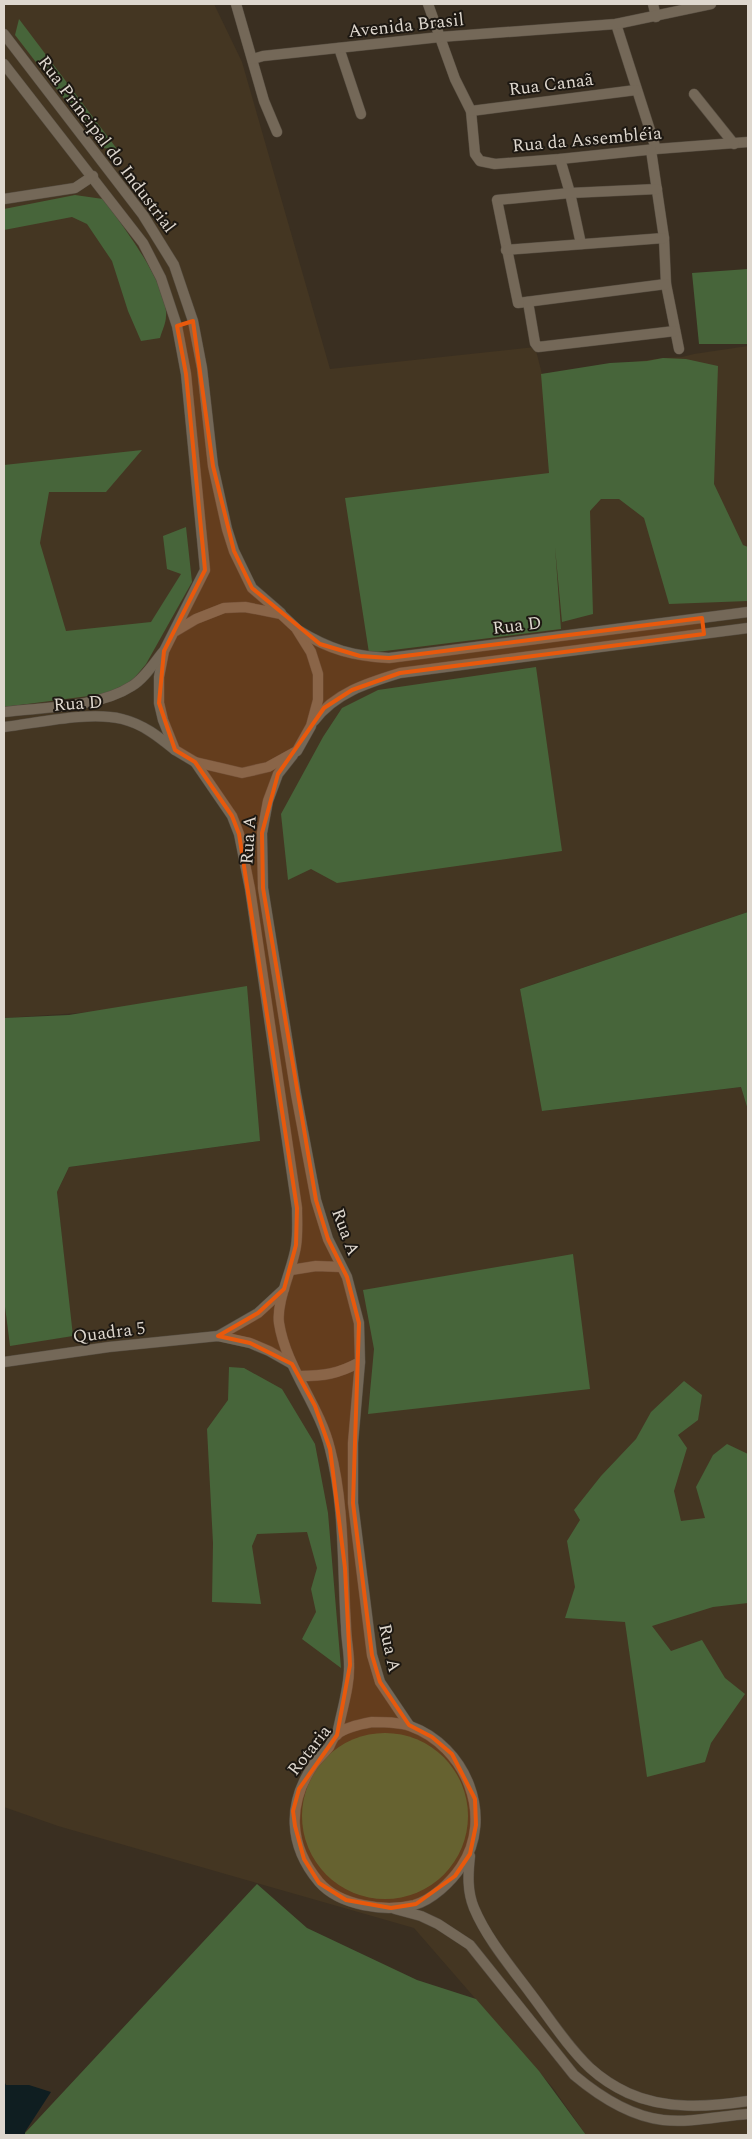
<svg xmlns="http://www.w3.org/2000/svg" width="752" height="2139" font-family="Spectral,serif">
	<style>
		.built { fill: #443622 }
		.green { fill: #47653a }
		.water { fill: #0f1e21 }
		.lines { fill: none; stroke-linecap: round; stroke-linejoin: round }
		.minor-casing { stroke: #564d41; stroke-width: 11 }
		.minor { stroke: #746858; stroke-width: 10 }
		.marked { fill: #e8590c; fill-opacity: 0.2; stroke: #e8590c; stroke-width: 4; stroke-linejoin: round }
		.labels { text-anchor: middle; stroke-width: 4; stroke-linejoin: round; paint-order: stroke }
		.street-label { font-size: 18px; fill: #ded7ce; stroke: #1d1812 }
	</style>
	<rect width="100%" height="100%" fill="#3a2f21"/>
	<path class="built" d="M4,4H214L242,62L330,369L535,347L542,374L663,358L682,357L694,354L748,346V912L520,989L543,1111L741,1087L748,1110V2135H586L553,2088L414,1928L58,1826L4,1807V1299L10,1345L72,1336L57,1192L69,1167L260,1141L93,1012L4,1018Z"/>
	<g class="green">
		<path d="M19,19L117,149L102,148L15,35Z"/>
		<path d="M75,195L103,199C121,223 169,286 166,316C166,323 162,331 160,338L141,341L128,311L112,261L87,224L72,217L4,230V209Z"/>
		<path d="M748,269V344H699L692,273Z"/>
		<path d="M663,358L686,359L718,366L714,484L743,545L748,547V601L669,604L644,518L619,499H601L590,511L593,614L562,622L555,547L561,629L369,653L345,498L549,473L541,374L610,363L647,361Z"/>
		<path d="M142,450L106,492H49L40,543L66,631L151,622L181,574L167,569L163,536L186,527L192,582L146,664L131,682L104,694L4,707V465Z"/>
		<path d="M536,667L562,851L337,883L311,869L288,880L281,814L323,737L342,708L378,690Z"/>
		<path d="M748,912V1110L741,1087L542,1111L520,989Z"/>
		<path d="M247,986L260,1141L69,1167L57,1192L73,1336L10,1346L4,1299V1018L69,1015Z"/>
		<path d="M573,1254L590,1389L368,1414L374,1349L363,1290Z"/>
		<path d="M229,1367L244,1368L282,1389L315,1444L328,1513L341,1668L302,1639L316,1612L311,1589L317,1568L307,1532L257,1534L252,1546L261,1604L212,1602L213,1543L207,1429L228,1400Z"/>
		<path d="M684,1381L702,1395L698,1420L678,1435L687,1448L674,1491L681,1521L705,1518L696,1487L713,1455L727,1444L748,1454V1603L713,1607L652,1626L671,1651L702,1640L725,1678L745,1694L711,1743L705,1762L647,1777L625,1622L565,1618L575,1587L567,1541L580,1520L574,1510L601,1476L636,1439L651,1412Z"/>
		<circle cx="385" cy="1816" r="83"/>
		<path d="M257,1884L307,1928L417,1980L476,1999L539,2071L586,2135H25V2133Z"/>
	</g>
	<path class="water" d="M4,2081L6,2085H29L51,2092L25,2132V2135H4Z"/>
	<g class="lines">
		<defs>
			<g id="minor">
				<path d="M236,4L264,101L277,132"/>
				<path d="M428,4L455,79L471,111L475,154L480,161L495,164L560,159L656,149L748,142"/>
				<path d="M653,4L656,17"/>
				<path d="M616,24L656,149"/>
				<path d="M4,34L143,215L174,265L193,321L202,368L213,466L227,529L234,551L252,588L281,613"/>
				<path d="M339,48L361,114"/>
				<path d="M253,59L263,56L440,37L616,24L711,4"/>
				<path d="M4,64L143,243L161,278L177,326L186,374L205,570L164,651L159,677V703L163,720L175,750L195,762L242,773L268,767L297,751L311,726L318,700V674L311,652L296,628L281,614L245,607L224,608L196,619L174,632"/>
				<path d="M694,94L734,144"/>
				<path d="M471,111L636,90"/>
				<path d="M651,150L664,238L666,284L679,349"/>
				<path d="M560,159L570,193L581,244"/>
				<path d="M657,189L570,193L497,200L518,303L666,284"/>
				<path d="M4,199L75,188L93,176"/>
				<path d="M506,250L664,238"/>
				<path d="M528,302L535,343L538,347L675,331"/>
				<path d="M298,630C330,650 353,656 389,658L748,612"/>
				<path d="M4,712C43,707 98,708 132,686C144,679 154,663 163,652"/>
				<path d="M314,721C335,693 367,683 400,673L748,628"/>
				<path d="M4,727C38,723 89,711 122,719C143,724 159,737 175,750"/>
				<path d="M293,755L278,774L268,801L262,833L263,888L296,1094L316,1200L328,1239L347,1277L359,1323L360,1362L353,1443V1503L372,1655L380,1682L409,1725"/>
				<path d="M195,762L232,816L239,834L250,889L297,1208C297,1220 298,1233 296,1246C293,1268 276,1301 279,1323C286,1368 319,1404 330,1449C345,1506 342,1567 346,1626C346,1639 349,1651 349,1664C350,1687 341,1712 337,1735"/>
				<path d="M291,1270L316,1266L341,1267"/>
				<path d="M218,1336L258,1313L284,1289"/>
				<path d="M4,1362L109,1347L218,1336L250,1343L269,1351L292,1364"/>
				<path d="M299,1376C324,1376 338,1374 360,1362"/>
				<path d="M372,1722C385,1722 398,1722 410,1726C466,1746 495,1817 461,1867C451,1882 432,1900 414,1905C385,1912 340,1906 319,1882C288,1845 287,1803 314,1764C319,1758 324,1753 329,1747C331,1743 333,1737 337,1734C346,1727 361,1724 372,1722Z"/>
				<path d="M470,1856C468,1874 467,1891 474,1908C487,1939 511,1967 531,1994C550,2019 567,2046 590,2068C601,2078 615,2087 628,2093C665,2110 709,2107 748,2101"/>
				<path d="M395,1909L421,1916L438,1924L470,1945L574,2075C599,2096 629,2116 663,2120C691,2123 720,2116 748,2114"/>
			</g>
		</defs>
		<use href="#minor" class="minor-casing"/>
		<use href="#minor" class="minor"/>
	</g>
	<path class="marked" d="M193,321L213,466L234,551L252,588L320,644L360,656L389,658L702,618L704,634L400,673L352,690L324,708L278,774L262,833L263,888L316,1200L328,1239L347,1277L359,1323L353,1503L372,1655L380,1682L409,1725L432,1737L452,1754L475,1799L476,1825L470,1854L455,1876L416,1904L391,1908L346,1900L319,1883L304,1859L295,1826L293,1811L299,1789L337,1735L350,1665L345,1568L330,1449L315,1406L292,1364L250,1343L218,1336L258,1313L284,1289L296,1245L297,1208L239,834L232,816L195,762L175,750L159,703L164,651L205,570L186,374L177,326Z"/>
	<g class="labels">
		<g class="street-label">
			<text transform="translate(406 25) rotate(-6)" y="6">Avenida Brasil</text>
			<text transform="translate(551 84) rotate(-7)" y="6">Rua Canaã</text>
			<text transform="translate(587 139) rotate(-5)" y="6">Rua da Assembléia</text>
			<text transform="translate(107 144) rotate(53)" y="6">Rua Principal do Industrial</text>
			<text transform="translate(517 625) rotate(-7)" y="6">Rua D</text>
			<text transform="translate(78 703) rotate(-4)" y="6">Rua D</text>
			<text transform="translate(248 840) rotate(-86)" y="6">Rua A</text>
			<text transform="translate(346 1232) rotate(69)" y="6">Rua A</text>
			<text transform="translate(109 1332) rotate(-7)" y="6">Quadra 5</text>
			<text transform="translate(390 1648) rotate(78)" y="6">Rua A</text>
			<text transform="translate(309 1750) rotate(-52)" y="6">Rotaria</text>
		</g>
	</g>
	<rect width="752" height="2139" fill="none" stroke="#ded7ce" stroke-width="10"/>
</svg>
